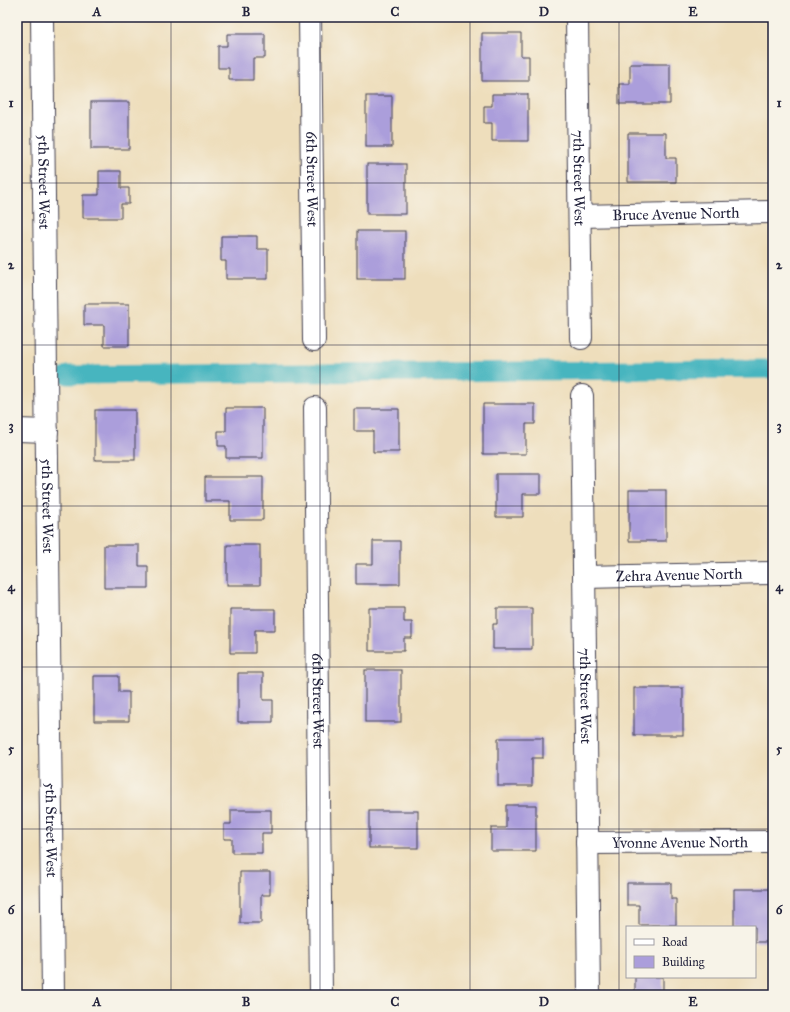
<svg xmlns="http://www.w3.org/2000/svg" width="790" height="1012" font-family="'IM FELL Great Primer',serif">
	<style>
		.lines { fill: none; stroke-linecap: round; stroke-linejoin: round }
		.canal { stroke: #46b5bf; stroke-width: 19 }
		.building { fill: #ab9edb }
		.minor-casing { stroke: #413e4e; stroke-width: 24 }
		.minor { stroke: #fff; stroke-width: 22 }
		.grid { fill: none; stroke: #22223b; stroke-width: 1; stroke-opacity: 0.55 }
		.labels { text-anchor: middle; stroke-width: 3; stroke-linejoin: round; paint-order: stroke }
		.street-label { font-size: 15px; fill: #22223b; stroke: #f7f3e8 }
		.neatline { fill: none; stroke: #22223b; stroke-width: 1.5 }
		.grid-label { font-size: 13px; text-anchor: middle; font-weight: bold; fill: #22223b }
	</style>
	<rect width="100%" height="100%" fill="#f7f3e8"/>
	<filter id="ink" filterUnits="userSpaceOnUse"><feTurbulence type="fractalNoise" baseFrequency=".025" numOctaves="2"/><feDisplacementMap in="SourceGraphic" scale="8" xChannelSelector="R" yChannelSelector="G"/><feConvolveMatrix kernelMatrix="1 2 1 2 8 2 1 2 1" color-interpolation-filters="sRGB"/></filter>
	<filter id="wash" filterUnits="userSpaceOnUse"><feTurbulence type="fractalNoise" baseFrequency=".012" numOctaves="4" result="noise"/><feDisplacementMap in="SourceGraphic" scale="16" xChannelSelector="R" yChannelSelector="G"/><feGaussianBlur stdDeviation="0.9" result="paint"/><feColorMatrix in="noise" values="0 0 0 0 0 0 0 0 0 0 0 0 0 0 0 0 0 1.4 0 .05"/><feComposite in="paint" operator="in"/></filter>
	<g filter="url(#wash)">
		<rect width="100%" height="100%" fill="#eedebc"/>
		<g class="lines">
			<path class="canal" d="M68,375L773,369"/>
		</g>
		<g id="blocks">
			<g class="building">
				<rect x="90" y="17" width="28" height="4"/>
				<path d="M482,33H521V56H529V81H482Z"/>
				<path d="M227,34H265V58H253V80H229V68H218V46H227Z"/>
				<path d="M630,64H670V104H619V84H630Z"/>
				<path d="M492,94H528V141H492V123H484V106H492Z"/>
				<rect x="366" y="96" width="26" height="51"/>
				<rect x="91" y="102" width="38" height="47"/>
				<path d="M628,133H666V158H676V182H628Z"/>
				<rect x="367" y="164" width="39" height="50"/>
				<path d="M99,171H121V188H129V204H121V218H83V195H99Z"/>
				<rect x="357" y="231" width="48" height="48"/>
				<path d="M221,236H257V249H268V279H226V261H221Z"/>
				<path d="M84,304H129V346H104V325H84Z"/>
				<path d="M483,404H535V424H526V454H483Z"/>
				<path d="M226,408H263V458H226V446H218V431H226Z"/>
				<path d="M354,409H399V452H373V431H354Z"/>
				<rect x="95" y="410" width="40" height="50"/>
				<path d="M496,474H541V494H523V517H496Z"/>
				<path d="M205,477H263V520H230V501H205Z"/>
				<rect x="629" y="490" width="37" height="51"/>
				<path d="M373,541H400V584H356V564H373Z"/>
				<path d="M104,545H139V566H148V588H104Z"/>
				<rect x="227" y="545" width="33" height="40"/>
				<path d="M369,608H404V622H412V638H404V651H369Z"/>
				<path d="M497,608H532V649H493V624H497Z"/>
				<path d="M230,609H275V630H255V653H230Z"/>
				<rect x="365" y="670" width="36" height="52"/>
				<path d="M238,673H263V700H273V722H238Z"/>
				<path d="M94,676H119V692H129V721H94Z"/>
				<rect x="634" y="688" width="49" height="47"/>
				<path d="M498,738H543V758H532V786H498Z"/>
				<path d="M506,805H536V851H491V828H506Z"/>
				<path d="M231,810H271V833H262V853H232V839H224V824H231Z"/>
				<rect x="369" y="811" width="49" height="37"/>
				<path d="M240,872H270V895H261V923H240Z"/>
				<path d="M627,883H671V899H676V925H639V905H627Z"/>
				<path d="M734,889H773V942H755V927H734Z"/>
				<rect x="635" y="977" width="28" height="18"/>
			</g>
		</g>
	</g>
	<g filter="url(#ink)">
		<use href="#blocks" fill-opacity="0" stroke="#413e4e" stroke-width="1"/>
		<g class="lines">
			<defs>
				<g id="minor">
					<path id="s1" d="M42,17L53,995"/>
					<path id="s2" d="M310,17L314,340"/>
					<path id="s3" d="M577,17L581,338"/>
					<path id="s4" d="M580,216L771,212"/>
					<path id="s5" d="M582,396L589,995"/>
					<path id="s6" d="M315,408L321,995"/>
					<path d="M17,430L47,431"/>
					<path id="s7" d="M584,577L773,573"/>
					<path id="s8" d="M587,843L773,842"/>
				</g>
			</defs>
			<use href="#minor" class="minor-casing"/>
			<use href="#minor" class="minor"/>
		</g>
	</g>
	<path class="grid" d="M171,17V995M320,17V995M470,17V995M619,17V995M17,183H773M17,345H773M17,506H773M17,667H773M17,829H773"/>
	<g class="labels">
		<g class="street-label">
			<text dy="5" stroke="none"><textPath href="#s3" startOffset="161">7th Street West</textPath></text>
			<text dy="5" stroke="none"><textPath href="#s2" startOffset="162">6th Street West</textPath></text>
			<text dy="5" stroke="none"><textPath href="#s1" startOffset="165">5th Street West</textPath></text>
			<text dy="5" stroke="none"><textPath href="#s4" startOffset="96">Bruce Avenue North</textPath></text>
			<text dy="5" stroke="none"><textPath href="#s1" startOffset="489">5th Street West</textPath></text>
			<text dy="5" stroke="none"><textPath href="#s7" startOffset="95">Zehra Avenue North</textPath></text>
			<text dy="5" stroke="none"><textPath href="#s5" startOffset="300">7th Street West</textPath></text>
			<text dy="5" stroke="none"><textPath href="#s6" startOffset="293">6th Street West</textPath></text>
			<text dy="5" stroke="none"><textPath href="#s1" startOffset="813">5th Street West</textPath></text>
			<text dy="5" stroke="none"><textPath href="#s8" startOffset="93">Yvonne Avenue North</textPath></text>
		</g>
	</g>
	<rect width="790" height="1012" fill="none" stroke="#f7f3e8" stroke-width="44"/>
	<rect x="626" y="926" width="130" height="52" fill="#f7f3e8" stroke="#a29fa3"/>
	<rect x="634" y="939" width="20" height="6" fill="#ffffff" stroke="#a29fa3"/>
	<text x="662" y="946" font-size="12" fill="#22223b">Road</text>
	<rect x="634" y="956" width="20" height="12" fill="#ab9edb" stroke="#a29fa3"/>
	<text x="662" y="966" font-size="12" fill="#22223b">Building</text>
	<rect x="22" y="22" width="746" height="968" class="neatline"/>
	<g class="grid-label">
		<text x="97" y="16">A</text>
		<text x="246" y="16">B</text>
		<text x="395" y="16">C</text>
		<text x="544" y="16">D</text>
		<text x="693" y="16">E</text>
		<text x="11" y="107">1</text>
		<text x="779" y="107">1</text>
		<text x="11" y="269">2</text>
		<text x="779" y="269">2</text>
		<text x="11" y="430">3</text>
		<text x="779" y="430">3</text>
		<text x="11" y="591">4</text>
		<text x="779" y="591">4</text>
		<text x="11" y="753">5</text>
		<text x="779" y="753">5</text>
		<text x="11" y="914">6</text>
		<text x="779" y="914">6</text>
		<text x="97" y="1006">A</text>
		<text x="246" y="1006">B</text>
		<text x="395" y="1006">C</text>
		<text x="544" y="1006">D</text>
		<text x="693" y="1006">E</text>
	</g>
</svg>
